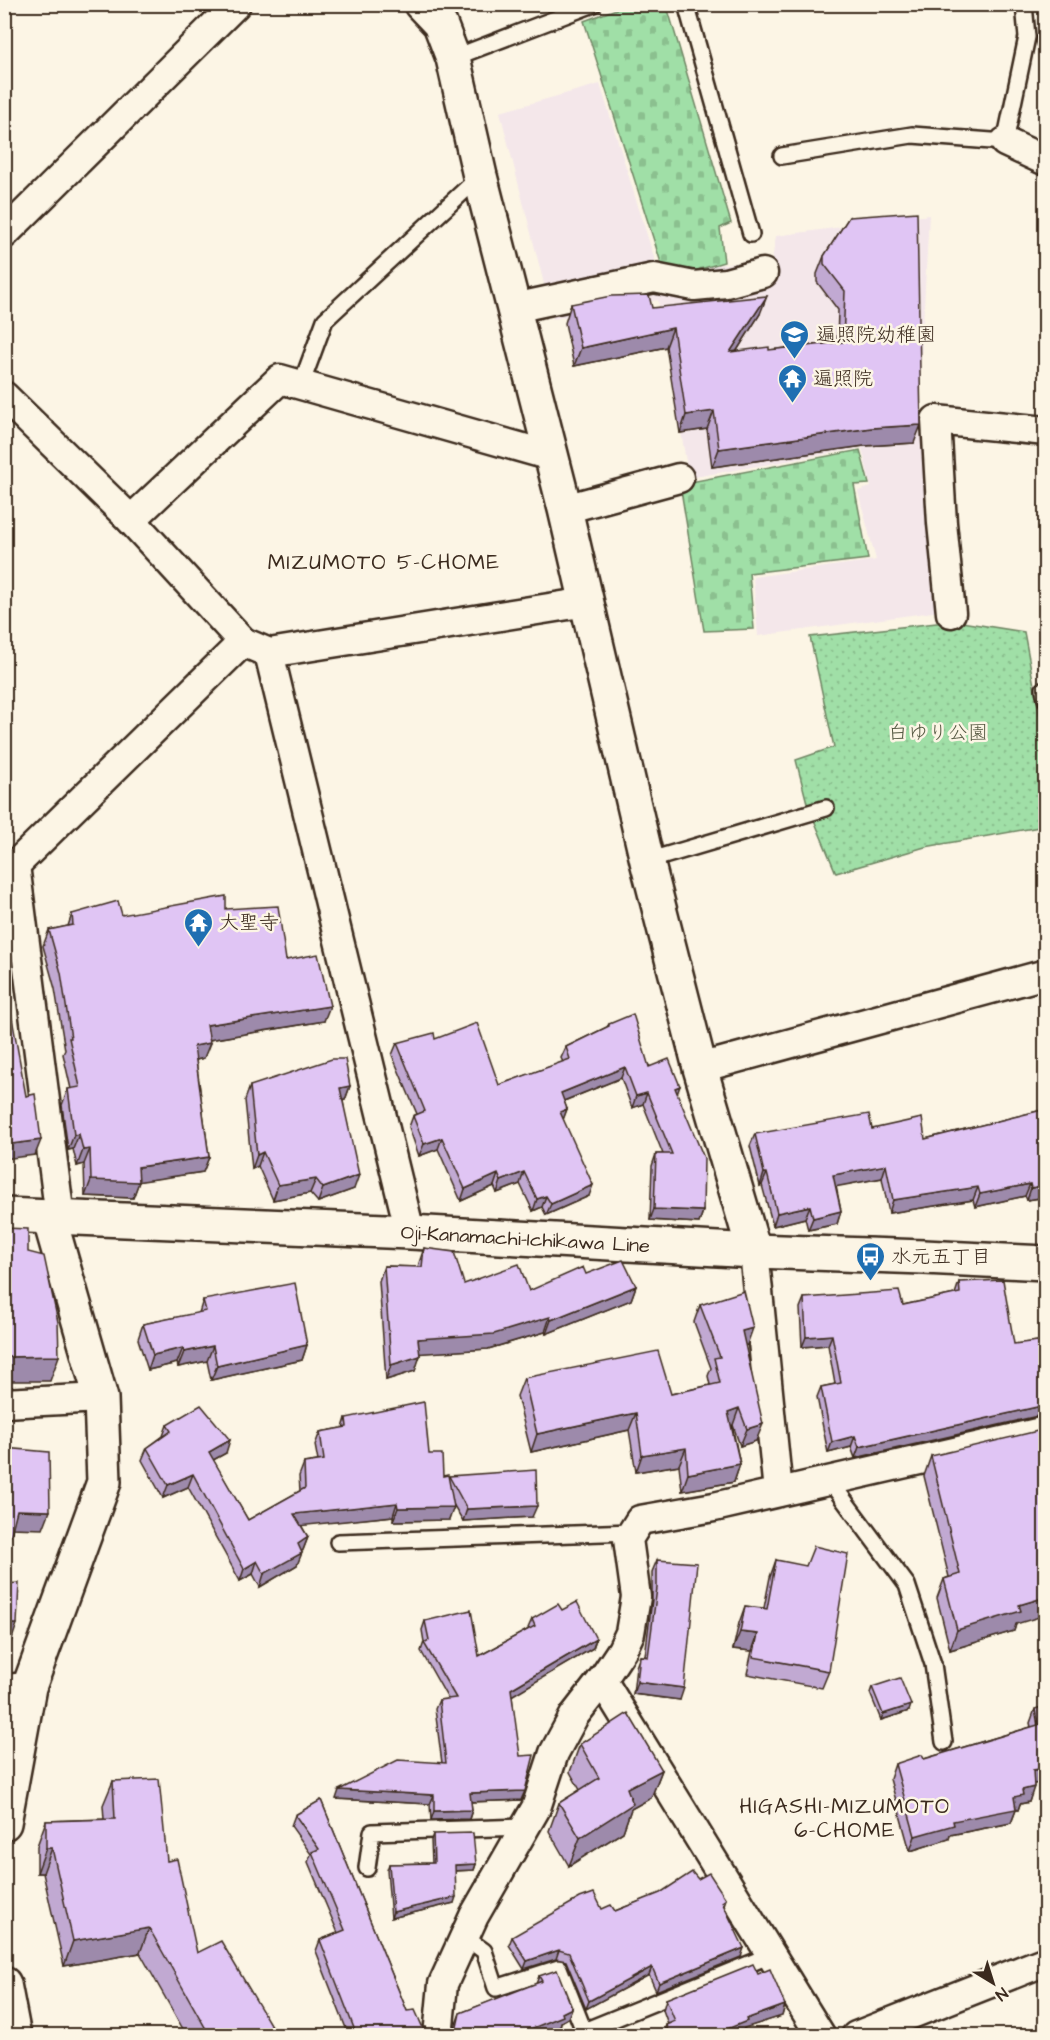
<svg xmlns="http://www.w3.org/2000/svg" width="1050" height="2040" font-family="'Architects Daughter','Klee One',sans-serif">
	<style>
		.built { fill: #f4e7ea }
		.cemetery { fill: url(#cemetery-stones); stroke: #6e8462; stroke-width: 1.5 }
		.park { fill: url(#park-dots); stroke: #6e8462; stroke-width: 1.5 }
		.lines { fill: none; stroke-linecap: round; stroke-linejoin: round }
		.service-casing { stroke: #3b2a1e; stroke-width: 20 }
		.minor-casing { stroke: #3b2a1e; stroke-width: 33 }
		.tertiary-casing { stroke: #3b2a1e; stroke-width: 38 }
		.primary-casing { stroke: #3b2a1e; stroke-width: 38 }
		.service { stroke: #fcf5e5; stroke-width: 15 }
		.minor { stroke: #fcf5e5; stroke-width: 28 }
		.tertiary { stroke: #fcf5e5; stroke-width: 33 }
		.primary { stroke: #fcf5e5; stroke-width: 33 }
		.wall { fill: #c1a9d2; stroke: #3b2a1e; stroke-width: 1.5 }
		.shaded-wall { fill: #9d8aab; stroke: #3b2a1e; stroke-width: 1.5 }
		.building { fill: #e0c5f4; stroke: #3b2a1e; stroke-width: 1.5 }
		.labels { text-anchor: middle; stroke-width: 5; stroke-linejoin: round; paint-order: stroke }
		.poi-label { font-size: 20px; fill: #3b2a1e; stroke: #fcf5e5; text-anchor: start }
		.park-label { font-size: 20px; fill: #545740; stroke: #fcf5e5 }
		.street-label { font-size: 20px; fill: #3b2a1e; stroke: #fcf5e5 }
		.neighbourhood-label { font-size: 21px; letter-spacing: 1.5px; fill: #3b2a1e; stroke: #fcf5e5 }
	</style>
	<defs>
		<pattern id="cemetery-stones" width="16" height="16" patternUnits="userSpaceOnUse" patternTransform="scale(1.5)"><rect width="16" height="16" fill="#a0dfa7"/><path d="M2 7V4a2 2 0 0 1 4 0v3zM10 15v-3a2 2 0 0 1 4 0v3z" fill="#8bc08f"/></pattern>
		<pattern id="park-dots" width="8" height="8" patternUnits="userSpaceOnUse" patternTransform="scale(1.5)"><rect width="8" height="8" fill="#a0dfa7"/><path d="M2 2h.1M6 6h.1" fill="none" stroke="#8bc08f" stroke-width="1.8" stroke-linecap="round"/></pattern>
	</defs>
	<rect width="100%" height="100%" fill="#fcf5e5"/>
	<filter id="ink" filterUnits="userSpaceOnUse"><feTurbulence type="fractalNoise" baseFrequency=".0167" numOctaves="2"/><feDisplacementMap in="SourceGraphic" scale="12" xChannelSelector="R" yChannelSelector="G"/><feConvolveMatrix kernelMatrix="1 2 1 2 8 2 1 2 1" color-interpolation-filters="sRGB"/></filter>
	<g filter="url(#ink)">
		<path class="built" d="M600,84L658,270L772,260L776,236L929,215L919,399L940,611L758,636L753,577L876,560L858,491L871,487L862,448L689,478L658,300L553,319L500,112Z"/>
		<g class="cemetery">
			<path d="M627,5H664L669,13L731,223L720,228L724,262L694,271L663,269L584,21Z"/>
			<path d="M860,450L869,484L854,485L868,559L749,573L754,629L704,631L680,484Z"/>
		</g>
		<path class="park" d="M955,621L1024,632L1045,744V826L925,847L836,873L807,803L796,760L834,747L810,637Z"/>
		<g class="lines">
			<defs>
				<g id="service">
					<path d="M686,4L751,234"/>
					<path d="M453,58L594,4"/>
					<path d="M782,156L912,135L1005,142L1027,37L1024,4"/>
					<path d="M301,385L325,320L480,176"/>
					<path d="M1044,689L1046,699"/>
					<path d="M647,861L826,808"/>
					<path d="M829,1480L907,1585L933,1664L944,1742"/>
					<path d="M338,1542L632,1532"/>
					<path d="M367,1868L372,1832L525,1827"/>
					<path d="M466,1938L484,1951L496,1988L559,1968L584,2031L771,1955"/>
				</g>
				<g id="minor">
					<path d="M1005,142L1046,161"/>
					<path d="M4,234L236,4"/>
					<path d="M514,308L654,278L694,286L726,283L763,273"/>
					<path d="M4,396L131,520L243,642L269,653L587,602"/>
					<path d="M565,509L679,478"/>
					<path d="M131,520L280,379L551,456"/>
					<path d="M951,613L942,523L936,420L1046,431"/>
					<path d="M269,653L410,1232"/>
					<path d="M15,865L60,1218"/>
					<path d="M4,876L243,642"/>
					<path d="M700,1068L1046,974"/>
					<path d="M754,1251L778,1492"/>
					<path d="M4,1403L101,1398"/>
					<path d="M602,1680L821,2036"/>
					<path d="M4,1689L29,1687"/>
					<path d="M438,2036L443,1984L474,1916L536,1808L554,1753L574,1716L602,1680L622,1650L630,1633L636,1597L628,1539L640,1520L714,1507L1046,1431"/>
					<path d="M856,2036L1046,1961"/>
				</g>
				<g id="tertiary">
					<path d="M421,4L440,24L453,58L480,176L565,509L647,861L700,1068L754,1251"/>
					<path d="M4,1823L29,1687L104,1482L101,1398L49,1217"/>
					<path d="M4,1984L14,2036"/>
				</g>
				<g id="primary">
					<path id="s1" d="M4,1215L410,1232L754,1251L924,1257L1046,1263"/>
				</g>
			</defs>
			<use href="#service" class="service-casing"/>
			<use href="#minor" class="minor-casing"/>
			<use href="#tertiary" class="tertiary-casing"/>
			<use href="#primary" class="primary-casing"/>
			<use href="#service" class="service"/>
			<use href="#minor" class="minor"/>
			<use href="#tertiary" class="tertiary"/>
			<use href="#primary" class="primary"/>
		</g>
		<g class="wall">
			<path d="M849,217L914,443L864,446L712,467L707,429L680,433L666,347L574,366L565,323L571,304L652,308L760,314L736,352L769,350L837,342L838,310L817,282V274L824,256Z"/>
			<path d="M226,909L286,960L324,1021L209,1040L204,1058L196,1060L209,1157L203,1172L139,1181L133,1198L85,1196L84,1164L77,1166L73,1149L68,1150L62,1105L68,1089H71L63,1054L65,1050L55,989L43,946L49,930L68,926L72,914L122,915Z"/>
			<path d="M609,1024L677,1094L703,1211L699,1223L650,1220L652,1166L656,1154H663L643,1104L632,1108L621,1078L564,1101L567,1109L563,1119L589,1196L546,1215L542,1207L533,1211L520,1184L497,1193L494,1186L461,1201L438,1149L419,1156L409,1127L413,1116L417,1114L392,1055L397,1043L435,1039L499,1085L563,1062L561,1058L566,1047L607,1027Z"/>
			<path d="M250,1086H350L345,1100H343L354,1189L318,1202L310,1193L273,1200L258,1166L252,1169L245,1100Z"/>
			<path d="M1046,1109V1197L1027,1200L1025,1196L975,1207L973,1200L889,1213L882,1178L836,1186L841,1211L837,1224L808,1230L805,1218L773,1226L762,1185L760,1186L750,1146L755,1134L872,1129L925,1139Z"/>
			<path d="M424,1248L464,1284L529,1291L586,1274L636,1286L631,1300L546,1334L545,1332L488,1349L420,1353L415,1371L386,1380L379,1281L384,1266L418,1267L419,1263Z"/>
			<path d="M959,1282L1014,1344L1046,1340V1415H1042L855,1458L851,1447L828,1453L817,1397L821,1387L835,1384L828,1345L802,1347L800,1308L804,1298L903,1305L955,1294Z"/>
			<path d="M203,1300L307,1345L302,1360L211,1380L207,1361L178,1367L177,1363L148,1370L138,1339L143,1324L199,1313Z"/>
			<path d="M700,1305L747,1345L745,1346L756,1441L740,1446L733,1425H732L740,1464L734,1482L682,1491L679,1465L636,1472L629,1430L531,1452L517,1396L524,1378L671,1394L710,1385L708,1376L711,1368L694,1322Z"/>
			<path d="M346,1418L429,1454L443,1476L449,1477L532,1517L463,1521L453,1504L449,1520L393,1521V1516L301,1525L308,1537L303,1550L301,1552L297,1565L260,1587L253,1574L240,1581L188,1487L163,1498L142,1460L147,1448L163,1436L167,1425L226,1453L213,1460L248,1520L300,1491L299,1476L304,1463L318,1461L315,1445L320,1432L343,1428Z"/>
			<path d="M931,1456L1016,1624L1014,1631L950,1650L937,1598L944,1579L949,1577L924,1476Z"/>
			<path d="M657,1560L680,1700L633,1694L636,1667L640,1656H645L652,1600V1572Z"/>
			<path d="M776,1560L829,1671L822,1688L747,1674L752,1651L733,1649L739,1623L745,1606L764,1608L770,1577Z"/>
			<path d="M562,1610L596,1639L593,1648L512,1695L521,1800L471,1802L472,1810L469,1819L431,1820L430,1804L336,1799L442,1763L435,1709L439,1700L448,1699L421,1651L424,1642L422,1630L425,1621L479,1656L529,1629L528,1628L532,1619Z"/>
			<path d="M872,1687L909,1711L881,1720L870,1693Z"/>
			<path d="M1046,1706L1034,1784L1029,1802L1020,1804L1018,1810H1016L1011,1823L950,1835L949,1839L910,1851L890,1779L895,1764L924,1759L1031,1727L1030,1723L1035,1709Z"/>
			<path d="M580,1744L662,1770L651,1798L631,1809L623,1832L569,1866L549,1831L559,1803L580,1790L570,1772Z"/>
			<path d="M113,1781L167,1861L197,1953L277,2036H187L140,1953L64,1966L43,1873H37V1846L46,1821L104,1819L103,1805Z"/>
			<path d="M321,1800L407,2011L429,2036H349L316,1951L320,1940L338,1933L308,1862L311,1854L291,1826L295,1815Z"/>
			<path d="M433,1834L476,1864L474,1870L455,1871L454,1903L391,1918L387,1870L389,1864L432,1863L431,1840Z"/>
			<path d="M698,1879L726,1899L724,1905L741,1957L656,1991L649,1975L586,2009L566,1961L556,1959L524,1969L509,1945L512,1937L602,1909L615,1911Z"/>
			<path d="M758,1974L785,2005L782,2016L744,2028L743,2031L732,2036H662L666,2025L668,2024L663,2010L666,1999Z"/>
			<path d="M539,1976L572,2008L568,2018L561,2022L560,2027L536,2036H454L456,2024L460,2013L536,1984Z"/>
		</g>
		<g class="shaded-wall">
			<path d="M767,296L760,314L724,371L730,352Z"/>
			<path d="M673,328L666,347L574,366L581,348Z"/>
			<path d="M714,411L707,429L680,433L686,415Z"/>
			<path d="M921,425L914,443L864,446L712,467L719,449L871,428Z"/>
			<path d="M330,1006L324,1021L202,1041L207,1025Z"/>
			<path d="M210,1043L204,1058L188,1062L194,1046Z"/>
			<path d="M625,1067L621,1078L556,1104L561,1093Z"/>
			<path d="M350,1086L345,1100L335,1102L340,1088Z"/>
			<path d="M680,1086L676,1097L675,1088Z"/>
			<path d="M647,1093L643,1104L632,1108L636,1096Z"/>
			<path d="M567,1109L563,1120L560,1112Z"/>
			<path d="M79,1134L73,1149L68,1150L74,1135Z"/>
			<path d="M442,1138L438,1149L419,1156L424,1144Z"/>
			<path d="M41,1140L35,1155L4,1159V1145Z"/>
			<path d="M90,1149L84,1164L77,1166L83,1150Z"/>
			<path d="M263,1152L258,1166L252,1169L257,1155Z"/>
			<path d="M209,1157L203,1172L136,1182H139L133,1198L85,1196L91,1180L138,1167Z"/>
			<path d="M886,1165L882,1178L829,1188L833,1175Z"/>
			<path d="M524,1172L520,1184L497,1193L501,1181Z"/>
			<path d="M764,1173H767L762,1185L760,1186Z"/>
			<path d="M498,1174L494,1186L461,1201L465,1189Z"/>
			<path d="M359,1175L354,1189L318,1202L323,1188Z"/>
			<path d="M316,1179L310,1193L273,1200L278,1185Z"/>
			<path d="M1030,1184L1025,1196L975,1207L980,1194Z"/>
			<path d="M593,1185L589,1196L546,1215L551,1204Z"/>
			<path d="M1046,1185V1197L1027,1200L1031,1188Z"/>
			<path d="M978,1187L973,1200L889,1213L893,1200Z"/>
			<path d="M546,1196L542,1207L533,1211L537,1199Z"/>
			<path d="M810,1206L805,1218L773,1226L777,1213Z"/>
			<path d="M654,1209L703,1211L699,1223L650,1220Z"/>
			<path d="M841,1211L837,1224L808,1230L813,1218Z"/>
			<path d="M636,1286L631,1300L546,1334L551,1320Z"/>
			<path d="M550,1317L545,1332L488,1349L413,1354L418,1339Z"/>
			<path d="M753,1328L747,1345L736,1349L742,1331Z"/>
			<path d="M832,1335L828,1345L802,1347L806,1337Z"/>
			<path d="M307,1345L302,1360L211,1380L217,1366Z"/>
			<path d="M213,1346L207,1361L178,1367L184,1352Z"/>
			<path d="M183,1348L177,1363L148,1370L153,1355Z"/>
			<path d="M59,1356L50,1381H4V1357Z"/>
			<path d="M420,1356L415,1371L386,1380L391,1365Z"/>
			<path d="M1046,1405V1415H1042L855,1458L859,1447Z"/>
			<path d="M739,1408L733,1425L722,1429L728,1412Z"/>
			<path d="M636,1413L629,1430L531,1452L537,1434Z"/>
			<path d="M763,1424L756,1441L740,1446L747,1429Z"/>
			<path d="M855,1436L851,1447L828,1453L832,1442Z"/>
			<path d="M230,1440L226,1453L204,1465L209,1452Z"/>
			<path d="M686,1448L679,1465L636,1472L642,1455Z"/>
			<path d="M740,1464L734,1482L682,1491L688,1474Z"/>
			<path d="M193,1474L188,1487L163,1498L168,1485Z"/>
			<path d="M397,1503L393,1516L289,1527L294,1514Z"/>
			<path d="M537,1506L532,1517L463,1521L467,1509Z"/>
			<path d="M454,1507L449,1520L393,1521L398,1508Z"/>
			<path d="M17,1510L50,1511L43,1529L11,1528Z"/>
			<path d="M308,1537L303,1550L294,1557L302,1553L297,1565L260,1587L264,1574L298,1544Z"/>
			<path d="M257,1561L253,1574L240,1581L244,1569Z"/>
			<path d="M1046,1597V1615L1016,1624L1014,1631L950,1650L957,1630L1019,1605Z"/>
			<path d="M4,1624H17L11,1642H4Z"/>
			<path d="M740,1632L758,1634L752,1651L733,1649Z"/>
			<path d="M596,1639L593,1648L508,1698L511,1689Z"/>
			<path d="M637,1682L684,1688L680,1700L633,1694Z"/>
			<path d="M911,1705L909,1711L881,1720L883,1714Z"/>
			<path d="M1046,1768V1782L1028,1785L1033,1770Z"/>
			<path d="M662,1770L651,1798L631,1809L623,1832L569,1866L580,1838L627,1788Z"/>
			<path d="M1034,1787L1029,1802L1020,1804L1018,1810H1016L1011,1823L950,1835L949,1839L910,1851L915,1836L953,1821L1022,1790Z"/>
			<path d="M339,1790L434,1795L430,1804L336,1799Z"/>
			<path d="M525,1791L521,1800L467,1802L470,1793Z"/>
			<path d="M472,1810L469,1819L431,1820L434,1811Z"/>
			<path d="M46,1848H52L43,1873H37Z"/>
			<path d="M476,1864L474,1870L452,1871L455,1865Z"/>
			<path d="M456,1897L454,1903L391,1918L393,1912Z"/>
			<path d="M149,1928L140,1953L64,1966L73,1941Z"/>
			<path d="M744,1948L741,1957L656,1991L659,1983Z"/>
			<path d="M559,1950L556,1959L524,1969L527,1961Z"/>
			<path d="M652,1967L649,1975L586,2009L589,2001Z"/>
			<path d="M785,2005L782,2016L744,2028L743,2031L732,2036H710L746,2019Z"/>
			<path d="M572,2008L568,2018L561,2022L560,2027L536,2036H513Z"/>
		</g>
		<g class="building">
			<path d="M917,212L921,425L871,428L719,449L714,411L686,415L673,328L581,348L571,304L611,296L649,295L652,308L767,296L730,352L769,347V350L843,342L845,291L824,264V256L849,217Z"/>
			<path d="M226,896V909L278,906L286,960L318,954L330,1006L207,1025L210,1043L194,1046L209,1157L138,1167L139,1182L91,1180L90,1149L83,1150L79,1134L74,1135L68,1089L80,1087L69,1038H71L61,973L49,930L73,925L72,914L118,901L122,915Z"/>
			<path d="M4,979H5L26,1096L35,1094L41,1140L4,1145Z"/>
			<path d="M633,1014L649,1067L669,1059L680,1086L675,1088L704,1158L703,1211L654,1209L656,1154H672L647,1093L636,1096L625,1067L561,1093L567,1109L560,1112L593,1185L551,1204L546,1196L537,1199L524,1172L501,1181L498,1174L465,1189L442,1138L424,1144L413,1116L425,1111L397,1043L434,1033L435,1039L477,1023L499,1085L570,1059L566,1047L609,1026V1024Z"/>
			<path d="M332,1059H345L350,1086L340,1088L359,1175L323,1188L316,1179L278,1185L263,1152L257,1155L250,1086Z"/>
			<path d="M1046,1109V1185L1031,1188L1030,1184L980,1194L978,1187L893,1200L886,1165L833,1175L841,1211L813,1218L810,1206L777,1213L767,1173H764L755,1134L869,1114L872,1129L922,1118L925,1139Z"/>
			<path d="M4,1228L28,1229V1252L44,1256L58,1322L59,1356L4,1357Z"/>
			<path d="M424,1248L454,1252L464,1284L519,1264L529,1291L583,1267L586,1274L623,1260L636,1286L551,1320L550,1317L494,1334L418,1339L420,1356L391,1365L384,1266L422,1267Z"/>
			<path d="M1003,1280L1014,1344L1046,1340V1405L859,1447L855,1436L832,1442L821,1387L841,1383L832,1335L806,1337L804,1298L899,1291L903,1305L960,1293L959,1282Z"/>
			<path d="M295,1283L307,1345L217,1366L213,1346L184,1352L183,1348L153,1355L143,1324L206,1311L203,1300Z"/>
			<path d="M744,1291L753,1328L742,1331L763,1424L747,1429L739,1408L728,1412L740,1464L688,1474L686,1448L642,1455L636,1413L537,1434L524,1378L658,1351L671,1394L720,1383L714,1358L720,1357L700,1305Z"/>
			<path d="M424,1402L429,1454H442L443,1476L448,1475L454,1507L398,1508L397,1503L294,1514L308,1537L298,1544L302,1553L264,1574L257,1561L244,1569L193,1474L168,1485L147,1448L171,1431L167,1425L201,1405L230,1440L209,1452L248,1520L305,1488L304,1463L324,1460L320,1432L347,1427L346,1418Z"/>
			<path d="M1046,1429V1597L1019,1605L1021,1611L957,1630L944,1579L960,1574L931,1456Z"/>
			<path d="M4,1448L49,1452L50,1511L17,1510L4,1562Z"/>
			<path d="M536,1470L537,1506L467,1509L449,1476Z"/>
			<path d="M814,1546L848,1554L829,1671L753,1657L758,1634L740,1632L745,1606L767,1609L776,1560L806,1566Z"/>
			<path d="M657,1560L697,1563L684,1688L637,1682L640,1656L648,1657L657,1588Z"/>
			<path d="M19,1583L17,1624H4V1584Z"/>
			<path d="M577,1602L596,1639L511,1689L520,1756L534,1755L525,1791L470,1793L472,1810L434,1811V1795L339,1790L398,1760L446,1763L439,1700L456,1698L424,1643L429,1640L425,1621L471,1610L479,1656L535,1626L532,1619L558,1604L562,1610Z"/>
			<path d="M900,1678L911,1705L883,1714L872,1687Z"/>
			<path d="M1046,1706V1768L1033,1770L1034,1787L1022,1790L1023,1795L1014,1797L1016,1809L953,1821L954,1825L915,1836L895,1764L922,1755L924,1759L1038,1725L1035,1709Z"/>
			<path d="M628,1713L662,1770L627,1788L633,1804L580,1838L559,1803L599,1778L580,1744Z"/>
			<path d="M159,1779L167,1861L177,1859L197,1953L221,1941L277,2036H210L149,1928L73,1941L52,1848H46V1821L115,1819L113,1781Z"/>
			<path d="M321,1800L407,2011L415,2010L423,2028L426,2027L427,2033L429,2036H357L320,1940L345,1930L312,1852L319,1849L295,1815Z"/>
			<path d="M473,1833L476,1864L455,1865L456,1897L393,1912L389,1864L434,1863L433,1834Z"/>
			<path d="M692,1872L698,1879L709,1873L726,1899L722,1902L744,1948L659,1983L652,1967L589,2001L569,1953L559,1950L527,1961L512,1937L580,1898L594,1893L602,1909L611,1905L615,1911L660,1893Z"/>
			<path d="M753,1964L758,1974L770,1969L785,2005L746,2019L747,2021L710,2036H670L666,2025L675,2021L666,1999Z"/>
			<path d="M557,1970L572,2008L562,2013L563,2016L513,2036H455L460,2013L542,1981L539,1976Z"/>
		</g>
	</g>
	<defs>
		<symbol id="school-pin" viewBox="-11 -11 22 30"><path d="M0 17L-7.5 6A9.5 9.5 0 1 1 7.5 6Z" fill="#1f6fb2" stroke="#fcf5e5"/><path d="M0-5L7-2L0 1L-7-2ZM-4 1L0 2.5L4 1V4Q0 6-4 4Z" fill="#fff"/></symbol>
		<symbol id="temple-pin" viewBox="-11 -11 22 30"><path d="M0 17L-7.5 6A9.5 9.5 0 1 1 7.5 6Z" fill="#1f6fb2" stroke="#fcf5e5"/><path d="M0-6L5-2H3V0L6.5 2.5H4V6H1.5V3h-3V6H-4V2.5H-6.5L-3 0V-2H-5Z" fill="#fff"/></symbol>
		<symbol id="bus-pin" viewBox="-11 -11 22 30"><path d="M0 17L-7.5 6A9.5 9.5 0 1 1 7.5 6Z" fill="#1f6fb2" stroke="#fcf5e5"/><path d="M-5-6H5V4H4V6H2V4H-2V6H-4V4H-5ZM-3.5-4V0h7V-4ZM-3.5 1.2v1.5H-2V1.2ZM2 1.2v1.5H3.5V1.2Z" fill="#fff"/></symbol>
	</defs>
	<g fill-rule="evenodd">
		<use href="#school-pin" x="778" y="318" width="33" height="45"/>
		<use href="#temple-pin" x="776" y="362" width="33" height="45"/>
		<use href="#temple-pin" x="182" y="906" width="33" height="45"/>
		<use href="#bus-pin" x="854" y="1240" width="33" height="45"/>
	</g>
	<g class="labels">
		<g class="poi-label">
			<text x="816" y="341">遍照院幼稚園</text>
			<text x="813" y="385">遍照院</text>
			<text x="219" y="929">大聖寺</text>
			<text x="891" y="1263">水元五丁目</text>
		</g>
		<g class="park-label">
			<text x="938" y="739">白ゆり公園</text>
		</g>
		<g class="street-label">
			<text dy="7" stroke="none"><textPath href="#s1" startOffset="522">Oji-Kanamachi-Ichikawa Line</textPath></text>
		</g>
		<g class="neighbourhood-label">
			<text x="384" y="569">MIZUMOTO 5-CHOME</text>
			<text x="845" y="1813">HIGASHI-MIZUMOTO<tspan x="845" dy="24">6-CHOME</tspan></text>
		</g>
	</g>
	<rect width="1050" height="2040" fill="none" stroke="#fcf5e5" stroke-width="24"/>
	<rect x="12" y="12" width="1026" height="2016" fill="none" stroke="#3b2a1e" stroke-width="2" filter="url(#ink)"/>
	<g transform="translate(993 1983) rotate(142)" stroke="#fcf5e5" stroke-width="4.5" paint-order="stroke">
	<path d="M0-4.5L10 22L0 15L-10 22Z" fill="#3b2a1e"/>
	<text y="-9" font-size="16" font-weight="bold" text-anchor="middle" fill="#3b2a1e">N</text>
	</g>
</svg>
